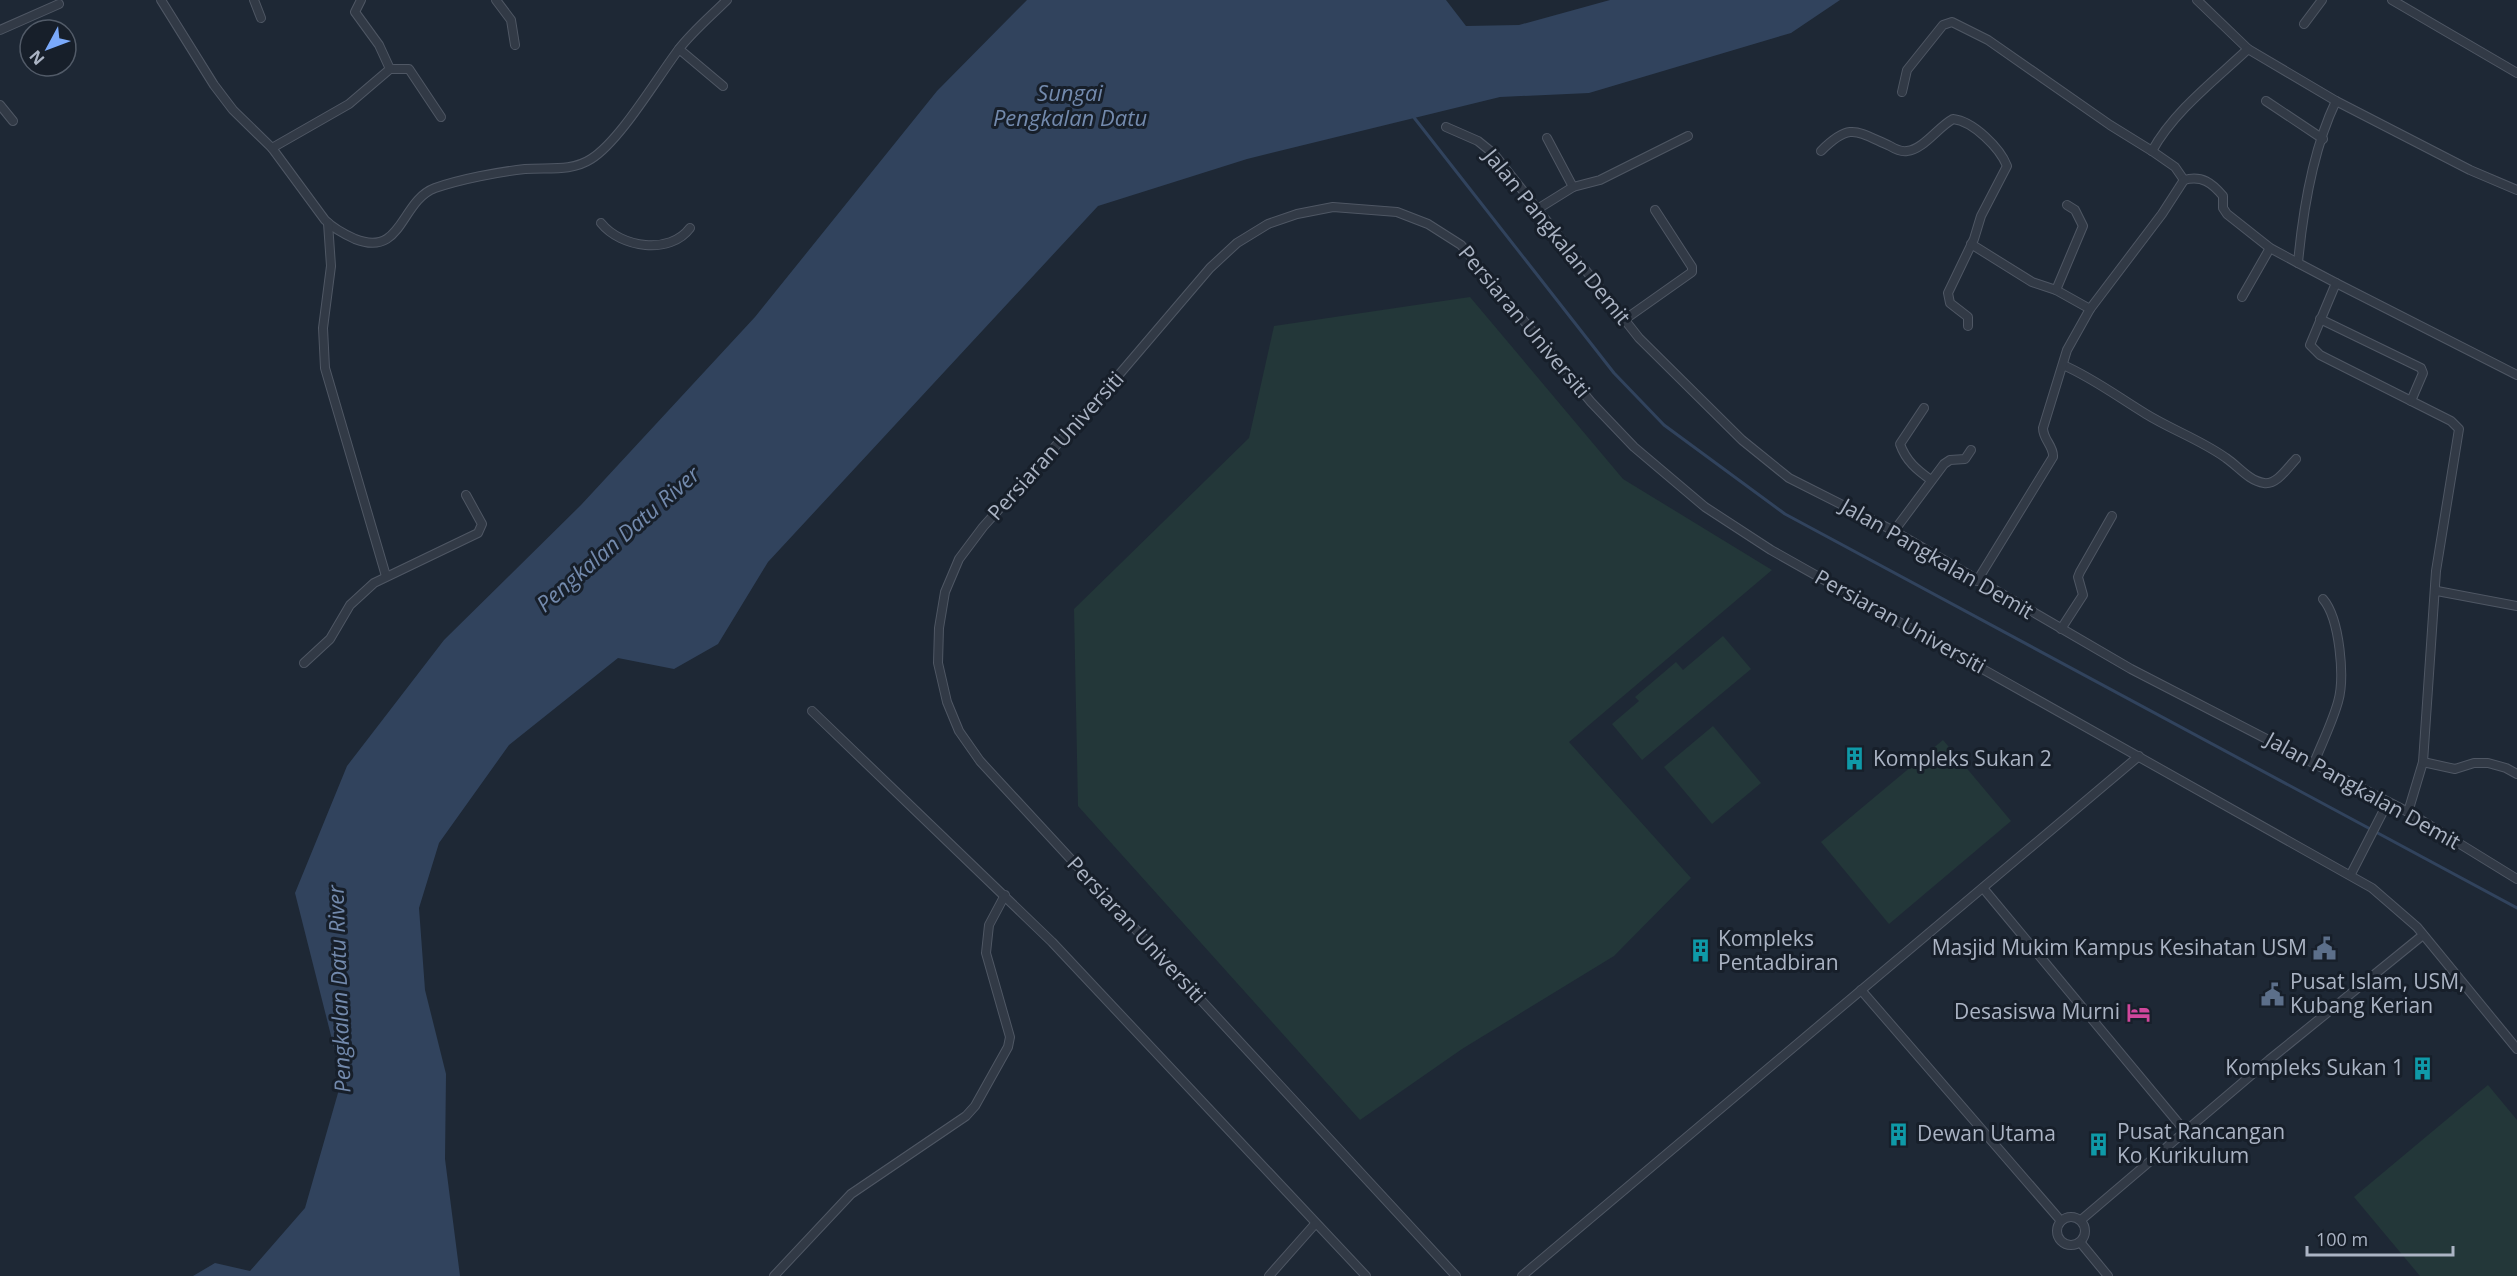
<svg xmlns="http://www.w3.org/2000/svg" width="2517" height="1276" font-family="'Open Sans',sans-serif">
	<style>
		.green { fill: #233739 }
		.water { fill: #31435d }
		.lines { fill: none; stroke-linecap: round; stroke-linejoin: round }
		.stream { stroke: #31435d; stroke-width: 3 }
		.street-casing { stroke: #4f5764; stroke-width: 10 }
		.street { stroke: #323a46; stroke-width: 8 }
		.labels { text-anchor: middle; stroke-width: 6; stroke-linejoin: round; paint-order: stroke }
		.street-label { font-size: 21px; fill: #abb4c4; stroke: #171f2a }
		.poi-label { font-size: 21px; fill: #abb4c4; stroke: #171f2a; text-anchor: start }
		.water-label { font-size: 22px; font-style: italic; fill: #738aad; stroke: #171f2a }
	</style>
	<rect width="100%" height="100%" fill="#1e2835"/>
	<g class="green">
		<path d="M1470,297L1623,479L1772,570L1569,742L1691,878L1614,956L1462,1049L1360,1120L1078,806L1074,609L1249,438L1274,326Z"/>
		<path d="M1723,636L1751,669L1642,760L1612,724L1639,701L1635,697L1676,662L1683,670Z"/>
		<path d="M1713,726L1761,783L1712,824L1664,767Z"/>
		<path d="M1943,740L2011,821L1889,924L1821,842Z"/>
		<path d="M2488,1085L2517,1120V1276H2420L2354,1197Z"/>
	</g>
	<path class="water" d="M1027,0H1446L1466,26L1519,25L1610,0H1840L1791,33L1589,93L1500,97L1247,159L1098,206L768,562L718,644L674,669L618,658L509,745L439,843L419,908L425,990L446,1074L445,1159L460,1276H193L215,1263L250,1271L305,1208L342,1079L295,893L347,766L444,640L581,505L755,317L937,91Z"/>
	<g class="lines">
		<path class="stream" d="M1412,115L1614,373L1664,425L1785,514L2517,908"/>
		<defs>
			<g id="street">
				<path d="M161,0L214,85L233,110L272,148L325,220C334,229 344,234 355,239C403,258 400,201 435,188C461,179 498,172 525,169C547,167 571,172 591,159C620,141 657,78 679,49C693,31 711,16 727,0"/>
				<path d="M254,0L261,18"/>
				<path d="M496,0L511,20L515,45"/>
				<path d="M2197,0L2248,49"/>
				<path d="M2392,0L2517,73"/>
				<path d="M2304,24L2322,0"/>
				<path d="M0,30L59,4"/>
				<path d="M679,49L723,86"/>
				<path d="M390,69H409L441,117"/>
				<path d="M1902,92L1907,70L1943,25L1952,22L1988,40L2110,125L2152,151L2175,167L2184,180"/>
				<path d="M2266,101L2323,139"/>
				<path d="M2336,101C2313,149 2303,209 2298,263L2336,283L2310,345L2320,355L2451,421L2459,429L2436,571L2423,762L2408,812"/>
				<path d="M0,105L13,121"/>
				<path d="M1446,127L1478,141L1494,154L1639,338L1742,440L1789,478L1894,531L2131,669L2408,812L2517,879"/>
				<path d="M1547,138L1573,187"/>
				<path d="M272,148L349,104L390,69L379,45L355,12L361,0"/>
				<path d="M1821,151C1850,122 1856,131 1890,146C1895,149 1901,152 1907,151C1924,149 1938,127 1953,119C1973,121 2000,148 2007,166L1981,216L1974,239L1948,293L1950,303L1968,317V326"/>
				<path d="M2152,151C2174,111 2215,80 2248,49L2336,101L2470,170L2517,190"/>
				<path d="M2184,180C2202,175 2212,183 2223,196V208L2227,214L2270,248L2298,263"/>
				<path d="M1536,210L1573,187L1600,180L1688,136"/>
				<path d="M328,223L331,266L323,328L325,368L386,576"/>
				<path d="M601,223C621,248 670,255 690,228"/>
				<path d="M1971,244L2032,282L2056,290L2090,309"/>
				<path d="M2336,283L2517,375"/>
				<path d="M2056,290L2083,226L2075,210L2067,205"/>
				<path d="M2242,297L2270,248"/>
				<path d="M2320,319L2421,368L2423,373L2411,401"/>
				<path d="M1624,320L1692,272V267L1655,210"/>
				<path d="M2063,365C2093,378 2118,397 2146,414C2172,430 2201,440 2226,458C2238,466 2249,481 2264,483C2277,485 2288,467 2296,459"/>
				<path d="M1924,408L1900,444C1906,461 1917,470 1931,480"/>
				<path d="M1894,531L1944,464L1950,460L1965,459L1971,450"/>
				<path d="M1977,581L2053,457C2054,446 2043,440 2043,428L2067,350L2090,309L2162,214L2184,180"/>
				<path d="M2437,591L2517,606"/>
				<path d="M2061,629L2083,595L2078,577L2080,572L2112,516"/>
				<path d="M304,663L330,639L350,605L374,583L478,533L482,524L466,495"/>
				<path d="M812,711L1052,942L1366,1276"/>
				<path d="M2423,762L2455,769L2474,763H2488L2506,768L2517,774"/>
				<path d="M2314,763C2322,743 2332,723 2338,702C2345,678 2340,619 2323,599"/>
				<path d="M2351,874L2388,802"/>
				<path d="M1983,888L2185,1131"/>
				<path d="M1861,990L2061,1221"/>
				<circle cx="2071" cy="1231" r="14"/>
				<path d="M2081,1220L2269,1060L2423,935"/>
				<path d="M2080,1242L2108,1276"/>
				<path d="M774,1276L851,1194L966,1116L975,1106L1008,1047L1010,1037L986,953L989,925L1005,895"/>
				<path d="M1269,1276L1315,1224"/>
				<path d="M1456,1276L980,761L959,731L947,702L938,663L939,628L945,592L959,559L983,527L1111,384L1210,268L1237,243L1268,224L1297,214L1333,207L1397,212L1428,224L1461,245L1591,402L1634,447L1705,507L1771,550L2372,888L2417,927L2517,1049"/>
				<path d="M1522,1276L2139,756"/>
			</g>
		</defs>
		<use href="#street" class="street-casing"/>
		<use href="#street" class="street"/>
	</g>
	<defs>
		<symbol id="building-bare" viewBox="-9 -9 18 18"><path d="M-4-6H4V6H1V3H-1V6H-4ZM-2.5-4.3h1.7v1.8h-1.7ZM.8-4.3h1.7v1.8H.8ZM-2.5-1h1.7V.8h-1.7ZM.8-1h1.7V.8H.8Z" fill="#0f9aa8" stroke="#171f2a" stroke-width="2.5" paint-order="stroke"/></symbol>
		<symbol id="civic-bare" viewBox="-9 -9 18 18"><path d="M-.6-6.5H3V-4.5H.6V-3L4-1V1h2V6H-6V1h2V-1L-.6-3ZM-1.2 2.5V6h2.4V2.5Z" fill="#5c6f8a" stroke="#171f2a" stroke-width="2.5" paint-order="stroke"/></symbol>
		<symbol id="hotel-bare" viewBox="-9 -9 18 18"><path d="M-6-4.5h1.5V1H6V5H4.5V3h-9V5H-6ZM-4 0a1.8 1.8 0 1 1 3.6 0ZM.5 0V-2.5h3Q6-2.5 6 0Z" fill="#d1479c" stroke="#171f2a" stroke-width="2.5" paint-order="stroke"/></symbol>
	</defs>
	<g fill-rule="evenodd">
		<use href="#building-bare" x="1838" y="742" width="33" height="33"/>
		<use href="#civic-bare" x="2308" y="932" width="33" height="33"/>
		<use href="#building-bare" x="1684" y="934" width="33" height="33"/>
		<use href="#civic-bare" x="2256" y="978" width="33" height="33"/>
		<use href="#hotel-bare" x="2122" y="996" width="33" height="33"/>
		<use href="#building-bare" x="2406" y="1052" width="33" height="33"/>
		<use href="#building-bare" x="1882" y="1118" width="33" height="33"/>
		<use href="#building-bare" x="2082" y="1128" width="33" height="33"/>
	</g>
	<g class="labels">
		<g class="street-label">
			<text transform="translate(1557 237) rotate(51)" y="7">Jalan Pangkalan Demit</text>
			<text transform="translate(1524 322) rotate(50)" y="7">Persiaran Universiti</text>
			<text transform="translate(1056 446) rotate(-48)" y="7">Persiaran Universiti</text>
			<text transform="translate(1937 559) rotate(30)" y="7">Jalan Pangkalan Demit</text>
			<text transform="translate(1900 622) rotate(29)" y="7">Persiaran Universiti</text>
			<text transform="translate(2363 791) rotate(29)" y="7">Jalan Pangkalan Demit</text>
			<text transform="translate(1136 930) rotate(47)" y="7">Persiaran Universiti</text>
		</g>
		<g class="poi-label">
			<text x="1873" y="766">Kompleks Sukan 2</text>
			<text x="1718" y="946">Kompleks<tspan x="1718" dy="24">Pentadbiran</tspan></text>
			<text x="2307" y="955" text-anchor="end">Masjid Mukim Kampus Kesihatan USM</text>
			<text x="2290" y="989">Pusat Islam, USM,<tspan x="2290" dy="24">Kubang Kerian</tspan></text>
			<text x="2120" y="1019" text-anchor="end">Desasiswa Murni</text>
			<text x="2404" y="1075" text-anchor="end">Kompleks Sukan 1</text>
			<text x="2117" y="1139">Pusat Rancangan<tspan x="2117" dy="24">Ko Kurikulum</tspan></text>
			<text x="1917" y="1141">Dewan Utama</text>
		</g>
		<g class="water-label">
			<text x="1070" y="101">Sungai<tspan x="1070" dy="25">Pengkalan Datu</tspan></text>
			<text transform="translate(618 539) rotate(-41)" y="8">Pengkalan Datu River</text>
			<text transform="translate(339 989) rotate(-92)" y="8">Pengkalan Datu River</text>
		</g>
	</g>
	<g transform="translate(48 48) rotate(229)"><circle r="28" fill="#171f2a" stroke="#525b68" stroke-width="1.5"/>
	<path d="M0-4.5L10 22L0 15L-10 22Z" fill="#7aa9fa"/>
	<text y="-9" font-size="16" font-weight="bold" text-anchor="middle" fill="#abb4c4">N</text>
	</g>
	<path d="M2307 1246v9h146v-9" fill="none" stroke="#abb4c4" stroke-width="3"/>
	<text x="2316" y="1246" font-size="18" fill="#abb4c4" stroke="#171f2a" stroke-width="4.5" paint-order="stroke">100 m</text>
</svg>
